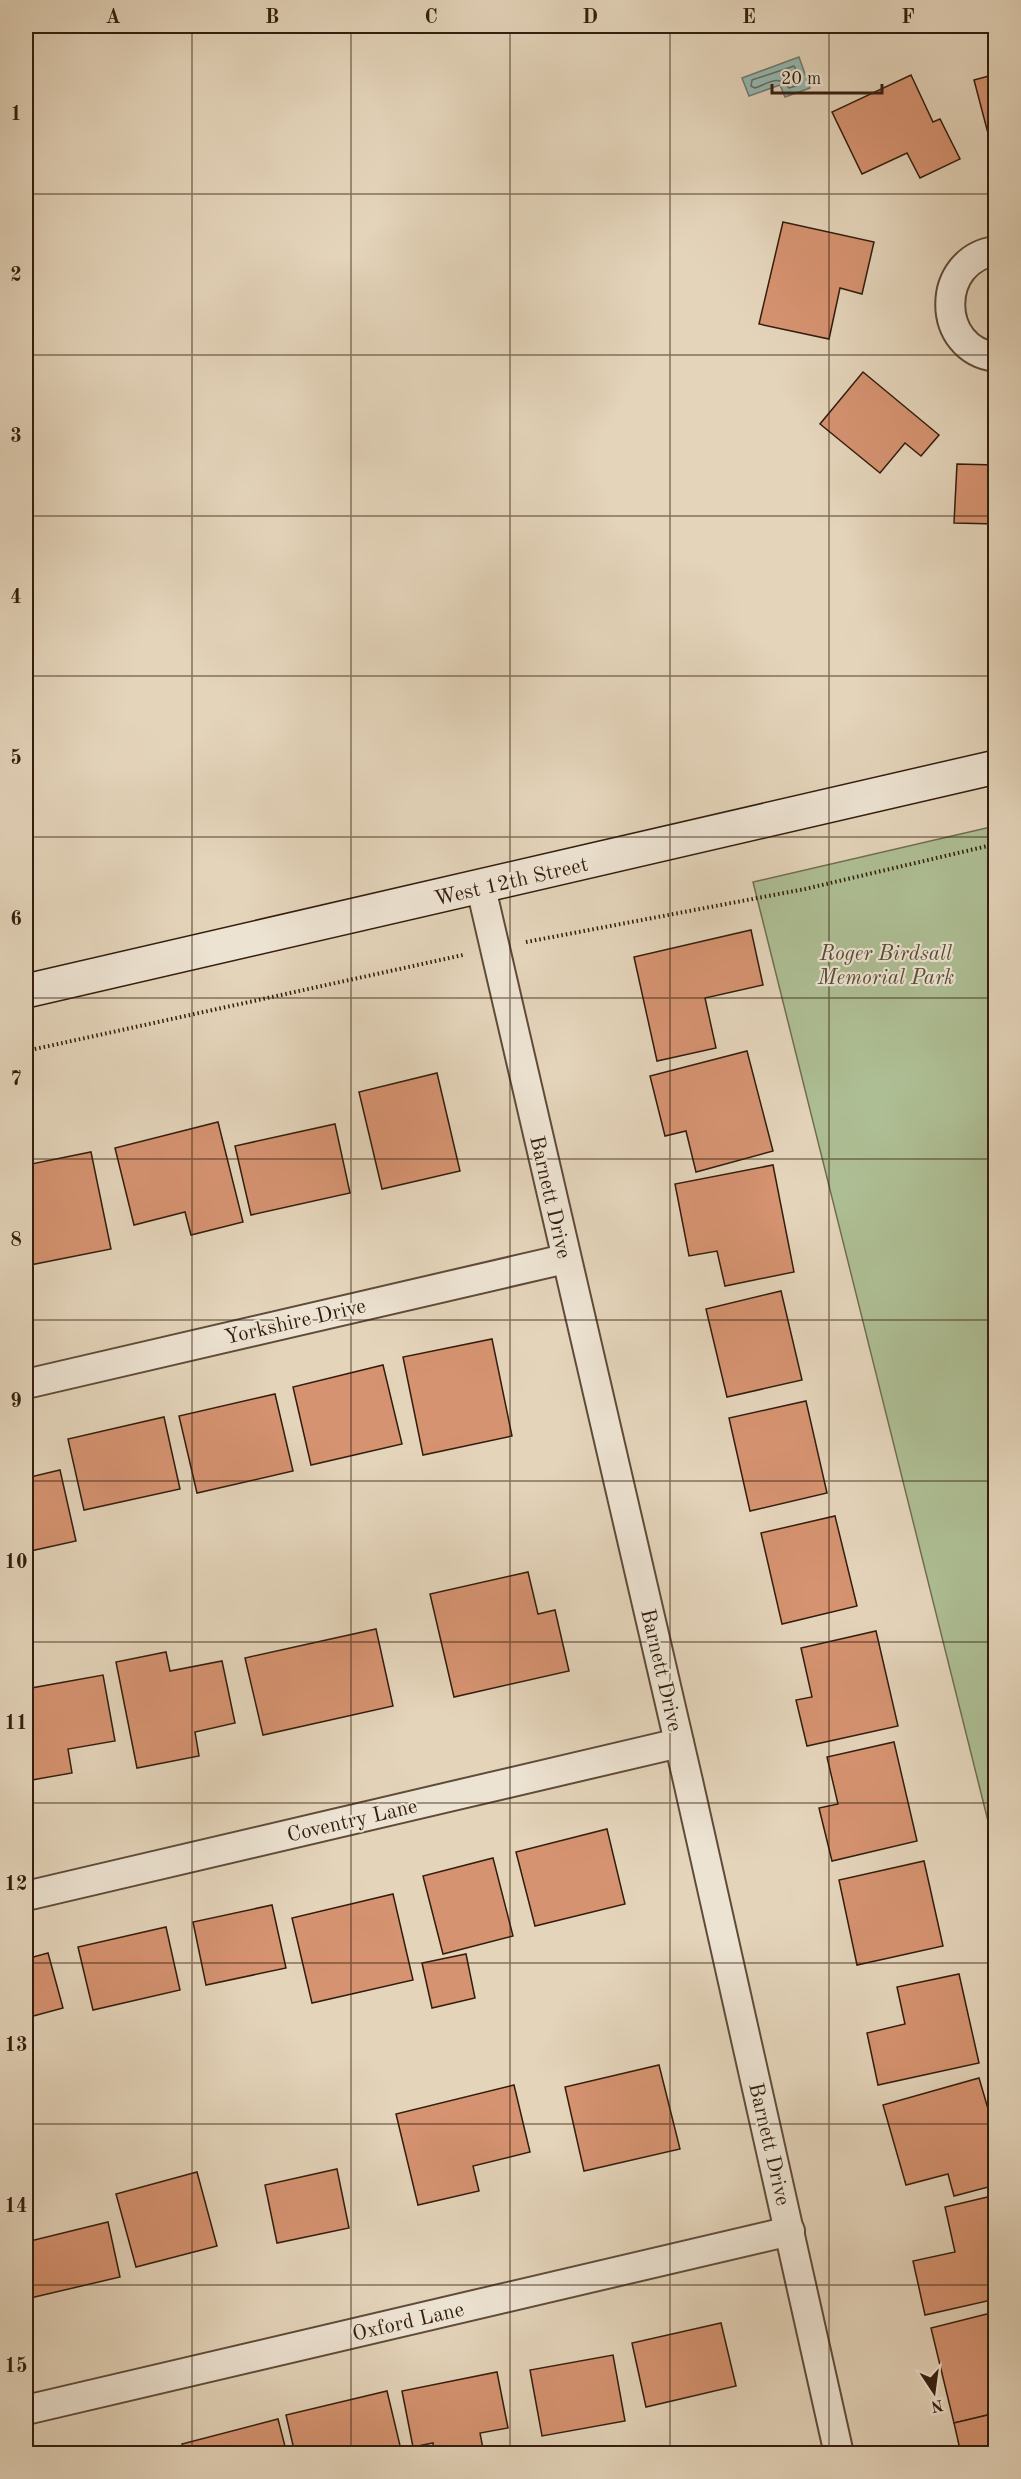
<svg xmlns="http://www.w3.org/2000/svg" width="1021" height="2479" font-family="'Old Standard TT',serif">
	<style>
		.green { fill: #aebe94; stroke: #706e50; stroke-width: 1.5 }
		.water { fill: #95b8b2; stroke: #6e7a70; stroke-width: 1.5 }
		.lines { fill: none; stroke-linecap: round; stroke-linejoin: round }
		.shore { stroke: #646a60; stroke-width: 1.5 }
		.building { fill: #d69371; stroke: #331d0d; stroke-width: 1.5 }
		.minor-casing { stroke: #5f4b38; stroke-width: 32 }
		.secondary-casing { stroke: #331d0d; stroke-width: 36 }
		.path { stroke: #331d0d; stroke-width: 4; stroke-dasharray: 1.5 3; stroke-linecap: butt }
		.minor { stroke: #ede3d2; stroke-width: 28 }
		.secondary { stroke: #ede3d2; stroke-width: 33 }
		.grid { fill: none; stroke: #331d0d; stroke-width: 1.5; stroke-opacity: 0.55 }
		.labels { text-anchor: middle; stroke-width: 4.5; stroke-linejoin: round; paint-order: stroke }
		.street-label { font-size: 21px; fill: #331d0d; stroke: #ede3d2 }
		.park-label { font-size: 21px; font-style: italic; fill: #584d36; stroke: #ede3d2 }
		.neatline { fill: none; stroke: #331d0d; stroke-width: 2 }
		.grid-label { font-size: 20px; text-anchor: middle; font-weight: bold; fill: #331d0d }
	</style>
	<rect width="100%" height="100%" fill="#e4d4ba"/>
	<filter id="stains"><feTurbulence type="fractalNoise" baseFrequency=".00333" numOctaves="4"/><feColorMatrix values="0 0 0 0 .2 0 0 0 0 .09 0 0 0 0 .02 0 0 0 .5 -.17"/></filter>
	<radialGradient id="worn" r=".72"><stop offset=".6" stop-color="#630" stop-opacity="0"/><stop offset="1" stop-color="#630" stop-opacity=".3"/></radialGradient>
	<path class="green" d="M995,826H996L995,1849L753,882Z"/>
	<path class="water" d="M799,57L810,88L785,97L780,85L749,96L742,78Z"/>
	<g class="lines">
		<path class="shore" d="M794,66L801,81L799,85L789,88C779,74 769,83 755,88L751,86L752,80Z"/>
	</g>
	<g class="building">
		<path d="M996,74V140L990,141L974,80Z"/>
		<path d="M911,75L933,122L940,119L960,159L920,178L907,153L862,174L832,112Z"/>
		<path d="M783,222L874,242L862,294L840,288L829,339L759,324Z"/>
		<path d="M863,372L939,435L921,456L905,443L880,473L820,424Z"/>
		<path d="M957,464L996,465V524L954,523Z"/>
		<path d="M751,930L763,985L705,998L716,1048L657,1061L634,957Z"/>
		<path d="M747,1051L773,1151L696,1172L686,1131L665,1136L650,1076Z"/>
		<path d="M437,1073L460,1171L382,1189L359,1092Z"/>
		<path d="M218,1122L243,1222L191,1235L185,1212L134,1225L115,1148Z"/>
		<path d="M335,1124L350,1193L251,1215L235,1146Z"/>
		<path d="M91,1152L111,1249L30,1265L26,1240V1165Z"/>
		<path d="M773,1165L794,1272L725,1286L717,1251L689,1256L675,1184Z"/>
		<path d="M781,1291L802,1380L727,1397L706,1309Z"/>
		<path d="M492,1339L512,1436L423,1455L403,1357Z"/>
		<path d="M383,1365L402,1444L311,1465L293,1387Z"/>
		<path d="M275,1394L293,1471L197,1493L179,1416Z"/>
		<path d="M806,1401L827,1493L750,1511L729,1418Z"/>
		<path d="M164,1417L180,1489L84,1510L68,1439Z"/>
		<path d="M60,1470L76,1541L26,1552V1478Z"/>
		<path d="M835,1516L857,1606L782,1624L761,1533Z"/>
		<path d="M528,1572L538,1614L555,1610L569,1671L454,1697L430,1594Z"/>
		<path d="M376,1629L393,1706L263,1735L245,1658Z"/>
		<path d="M876,1631L898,1726L807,1746L796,1700L812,1697L801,1648Z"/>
		<path d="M166,1652L170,1671L222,1661L235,1723L195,1732L199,1756L137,1768L116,1662Z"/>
		<path d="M103,1675L115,1741L68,1749L72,1773L26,1781V1689Z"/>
		<path d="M894,1742L917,1841L832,1861L819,1808L838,1804L827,1757Z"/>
		<path d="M607,1829L625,1904L535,1926L516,1852Z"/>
		<path d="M493,1858L513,1936L443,1954L423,1876Z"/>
		<path d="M924,1861L943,1946L857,1965L839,1880Z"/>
		<path d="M393,1894L413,1980L312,2003L292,1918Z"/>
		<path d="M272,1905L286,1968L206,1985L193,1922Z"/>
		<path d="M166,1927L180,1990L93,2010L78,1947Z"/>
		<path d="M48,1953L63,2008L26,2018V1959Z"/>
		<path d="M466,1954L475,1998L432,2008L422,1963Z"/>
		<path d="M959,1974L979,2063L878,2085L867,2033L905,2024L897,1987Z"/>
		<path d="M659,2065L680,2149L584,2171L565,2087Z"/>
		<path d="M979,2078L996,2136V2185L954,2196L948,2174L906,2185L883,2105Z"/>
		<path d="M514,2085L530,2152L473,2166L479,2191L418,2205L396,2114Z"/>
		<path d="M337,2169L349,2228L277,2243L265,2185Z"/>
		<path d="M197,2172L217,2246L136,2267L116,2194Z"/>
		<path d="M996,2195V2299L925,2315L913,2261L955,2252L945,2207Z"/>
		<path d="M108,2222L120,2277L26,2299V2242Z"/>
		<path d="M991,2313L996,2333V2413L954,2423L931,2328Z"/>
		<path d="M721,2323L736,2386L646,2407L632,2343Z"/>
		<path d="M613,2355L625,2421L542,2436L530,2370Z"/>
		<path d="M497,2372L508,2428L480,2433L484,2454H434L433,2443L413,2447L402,2391Z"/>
		<path d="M387,2391L402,2454H295L286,2415Z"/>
		<path d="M996,2413V2454H961L954,2423Z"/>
		<path d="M278,2419L287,2454H185L182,2444Z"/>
	</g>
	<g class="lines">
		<defs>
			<g id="minor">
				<path d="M996,251C935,259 935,350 996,357"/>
				<path d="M481,888L688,1781L839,2454"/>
				<path d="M26,1384L565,1259"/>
				<path d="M26,1896L679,1743"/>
				<path d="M26,2410L790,2231"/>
			</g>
			<path id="secondary" d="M26,991L996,767"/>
		</defs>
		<use href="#minor" class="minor-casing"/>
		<use href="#secondary" class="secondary-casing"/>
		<g class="path">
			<path d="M526,942L805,889L996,844"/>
			<path d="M26,1051L463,955"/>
		</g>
		<use href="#minor" class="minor"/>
		<use href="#secondary" class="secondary"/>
	</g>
	<path class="grid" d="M192,26V2454M351,26V2454M510,26V2454M670,26V2454M829,26V2454M26,194H996M26,355H996M26,516H996M26,676H996M26,837H996M26,998H996M26,1159H996M26,1320H996M26,1481H996M26,1642H996M26,1803H996M26,1963H996M26,2124H996M26,2285H996"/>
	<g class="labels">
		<g class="street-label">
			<text transform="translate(511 881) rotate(-13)" y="7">West 12th Street</text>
			<text transform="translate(551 1197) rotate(77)" y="7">Barnett Drive</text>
			<text transform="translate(295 1321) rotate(-13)" y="7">Yorkshire Drive</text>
			<text transform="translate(662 1670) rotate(77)" y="7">Barnett Drive</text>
			<text transform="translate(352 1820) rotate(-13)" y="7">Coventry Lane</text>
			<text transform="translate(770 2144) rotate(77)" y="7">Barnett Drive</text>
			<text transform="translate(408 2321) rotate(-13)" y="7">Oxford Lane</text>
		</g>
		<g class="park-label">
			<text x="886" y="960">Roger Birdsall<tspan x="886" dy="24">Memorial Park</tspan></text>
		</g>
	</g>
	<rect width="1021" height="2479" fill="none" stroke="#e4d4ba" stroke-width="66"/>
	<g transform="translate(934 2392) rotate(167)" stroke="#ede3d2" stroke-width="4.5" paint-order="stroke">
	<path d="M0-4.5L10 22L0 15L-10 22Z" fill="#331d0d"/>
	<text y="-9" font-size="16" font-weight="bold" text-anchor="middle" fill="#331d0d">N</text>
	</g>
	<path d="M772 84v9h110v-9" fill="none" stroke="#331d0d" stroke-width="3"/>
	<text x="781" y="84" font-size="18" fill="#331d0d" stroke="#ede3d2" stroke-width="4.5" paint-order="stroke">20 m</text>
	<rect x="33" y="33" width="955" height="2413" class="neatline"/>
	<g class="grid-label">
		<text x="113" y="23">A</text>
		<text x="272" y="23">B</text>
		<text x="431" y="23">C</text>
		<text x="590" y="23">D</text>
		<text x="749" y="23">E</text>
		<text x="908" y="23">F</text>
		<text x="16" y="120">1</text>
		<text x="16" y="281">2</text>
		<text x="16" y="442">3</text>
		<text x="16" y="603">4</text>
		<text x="16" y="764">5</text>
		<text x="16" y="925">6</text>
		<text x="16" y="1085">7</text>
		<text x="16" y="1246">8</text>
		<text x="16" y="1407">9</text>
		<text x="16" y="1568">10</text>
		<text x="16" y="1729">11</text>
		<text x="16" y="1890">12</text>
		<text x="16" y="2051">13</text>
		<text x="16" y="2212">14</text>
		<text x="16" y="2372">15</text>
	</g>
	<rect width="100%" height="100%" filter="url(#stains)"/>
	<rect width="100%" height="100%" fill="url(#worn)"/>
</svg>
